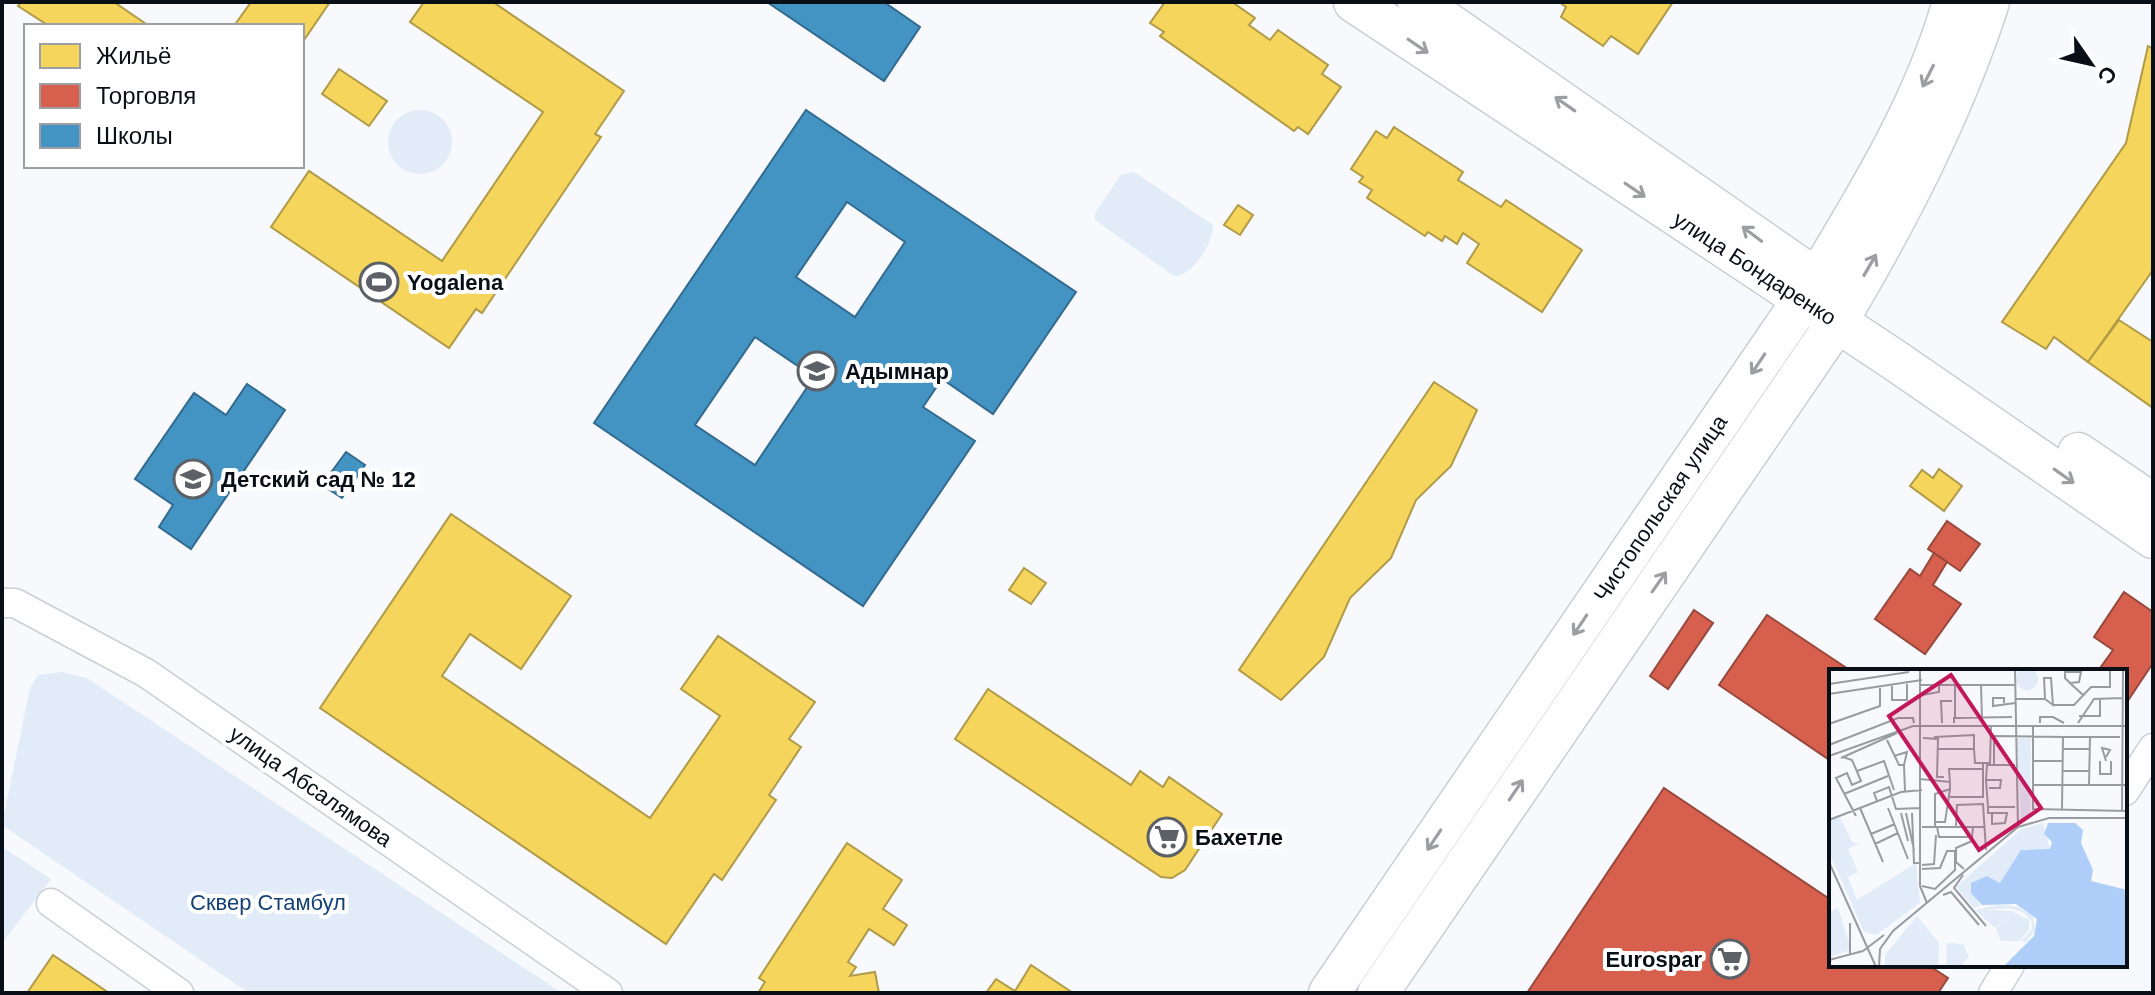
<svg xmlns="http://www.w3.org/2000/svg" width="2155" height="995" font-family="Helvetica,sans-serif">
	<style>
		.green { fill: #e2ebf8 }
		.homes { fill: #f6d55c; stroke: #af9a47; stroke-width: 2 }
		.shops { fill: #d6604d; stroke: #98483d; stroke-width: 2 }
		.schools { fill: #4393c3; stroke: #326b8f; stroke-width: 2; fill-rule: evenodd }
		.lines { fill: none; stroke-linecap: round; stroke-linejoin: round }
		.street-casing { stroke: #cacfd4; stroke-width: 31 }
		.secondary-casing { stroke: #cacfd4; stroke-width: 43 }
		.street { stroke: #fefeff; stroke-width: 28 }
		.secondary { stroke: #fefeff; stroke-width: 40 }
		.oneway { stroke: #9c9ea2 }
		.labels { text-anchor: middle; stroke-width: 8; stroke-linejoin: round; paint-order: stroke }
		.street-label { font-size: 22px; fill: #090f17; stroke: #fff }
		.poi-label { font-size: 22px; font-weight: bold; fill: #090f17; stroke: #fff; text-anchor: start }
		.park-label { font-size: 22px; fill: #144076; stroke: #fff }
		.inset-road { fill: none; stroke: #989ba0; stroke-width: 2 }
		.view { fill: #c2185b; fill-opacity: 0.15; stroke: #c2185b; stroke-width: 4 }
		.inset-edge { fill: none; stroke: #090f17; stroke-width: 4 }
	</style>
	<rect width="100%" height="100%" fill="#f7f9fc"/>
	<g class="green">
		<circle cx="420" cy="142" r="32"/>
		<path d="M1134,172L1213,225C1214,242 1192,277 1174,276L1095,220V213L1121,175Z"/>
		<path d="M62,672L87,678L562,993H249L2,825L30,688L38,675Z"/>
		<path d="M2,847L51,879L2,943Z"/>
	</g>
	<g class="homes">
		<path d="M21,2H114L149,26H49L18,6Z"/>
		<path d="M251,2H330L302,43V26H234Z"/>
		<path d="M424,2H493L624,91L595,134L601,137L542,224L482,313L476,309L449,348L271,227L309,171L442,261L543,112L410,22Z"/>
		<path d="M1165,2H1232L1255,18L1249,25L1270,40L1278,30L1328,65L1322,74L1341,87L1308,134L1298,127L1294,131L1160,36L1164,32L1150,23Z"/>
		<path d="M1559,2H1673L1638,54L1611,36L1603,46L1561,17L1566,7Z"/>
		<path d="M2148,46L2153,49V270L2088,362L2054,337L2046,349L2002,322L2126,143Z"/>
		<path d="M339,69L387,101L369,126L322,94Z"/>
		<path d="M1394,127L1463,172L1458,180L1501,207L1506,200L1582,250L1542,312L1467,263L1479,244L1463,233L1457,244L1445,236L1442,241L1428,232L1425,236L1367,198L1372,190L1359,182L1363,177L1351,169L1376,131L1387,138Z"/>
		<path d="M1238,205L1253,215L1240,235L1224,225Z"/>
		<path d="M2119,320L2153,342V408L2088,362Z"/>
		<path d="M1434,382L1477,410L1451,466L1416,500L1391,558L1350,598L1324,657L1281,700L1239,670Z"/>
		<path d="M1939,469L1962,486L1944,511L1910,486L1922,470L1933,478Z"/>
		<path d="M451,514L571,596L521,669L470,634L442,676L650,818L720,716L681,689L718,636L815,702L789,739L801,747L769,795L776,800L722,880L714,874L666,944L320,708Z"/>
		<path d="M1024,568L1046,583L1031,604L1009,590Z"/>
		<path d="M988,689L1131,785L1140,771L1163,787L1169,777L1222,814L1185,870L1172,878L1161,877L955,739Z"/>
		<path d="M847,843L902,880L883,909L907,925L894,945L869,929L848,962L856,967L850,976L875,972L879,993H758L765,982L759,978Z"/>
		<path d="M53,955L109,993H27Z"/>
		<path d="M1031,965L1073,993H986L996,979L1015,991Z"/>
	</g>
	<g class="shops">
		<path d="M1947,521L1980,544L1960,571L1928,549Z"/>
		<path d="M1934,553L1947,562L1933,585L1961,604L1925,654L1875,619L1910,569L1920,576Z"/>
		<path d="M2124,592L2153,612V663L2125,705V671H2098L2113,650L2094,637Z"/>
		<path d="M1694,610L1713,623L1668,689L1650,676Z"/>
		<path d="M1767,615L1851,671H1831V761L1719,685Z"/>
		<path d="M1664,788L1831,900V965H1928L1948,978L1938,993H1527Z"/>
	</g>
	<g class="schools">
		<path d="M767,2H884L920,27L884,81Z"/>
		<path d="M806,110L1076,292L993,414L942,379L923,407L975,441L863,606L594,423ZM847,202L905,242L855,317L796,277ZM755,337L814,377L755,465L695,425Z"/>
		<path d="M247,384L285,410L191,549L159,527L173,505L135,479L194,393L226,415Z"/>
		<path d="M346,452L365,465L342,498L322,485Z"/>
	</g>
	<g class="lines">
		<defs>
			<g id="street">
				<path d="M2,603H15L146,673L608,993"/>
				<path d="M2125,791L2153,748"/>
				<path d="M51,903L179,993"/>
				<path d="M1993,993L2010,965"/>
			</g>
			<g id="secondary">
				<path d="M1354,2L1893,359L2153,538"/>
				<path d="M1418,2L1802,269"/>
				<path d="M2078,453L2153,504"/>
				<path d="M1329,993L1817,279C1870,191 1925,101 1953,2"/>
				<path d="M1378,993L1837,322C1897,221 1953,114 1989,2"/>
			</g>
		</defs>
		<use href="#street" class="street-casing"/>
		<use href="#secondary" class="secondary-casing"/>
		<use href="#street" class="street"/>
		<use href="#secondary" class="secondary"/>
	</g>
	<defs><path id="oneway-shaft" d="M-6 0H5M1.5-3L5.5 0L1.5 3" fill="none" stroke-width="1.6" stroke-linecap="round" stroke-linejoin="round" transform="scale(2)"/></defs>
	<g class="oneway">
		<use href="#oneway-shaft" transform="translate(1418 46) rotate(34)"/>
		<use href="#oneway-shaft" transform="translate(1928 76) rotate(117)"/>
		<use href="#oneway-shaft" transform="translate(1565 104) rotate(-145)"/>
		<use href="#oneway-shaft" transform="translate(1635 190) rotate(34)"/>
		<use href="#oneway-shaft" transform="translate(1752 234) rotate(-143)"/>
		<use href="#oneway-shaft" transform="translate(1870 265) rotate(-60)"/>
		<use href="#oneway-shaft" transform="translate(1758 364) rotate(124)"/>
		<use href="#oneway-shaft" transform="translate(2064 476) rotate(35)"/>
		<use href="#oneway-shaft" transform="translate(1659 582) rotate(-55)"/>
		<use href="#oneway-shaft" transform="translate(1580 625) rotate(124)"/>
		<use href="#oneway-shaft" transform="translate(1516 790) rotate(-56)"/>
		<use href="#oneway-shaft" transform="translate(1434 840) rotate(124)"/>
	</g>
	<defs>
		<symbol id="stadium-ring" viewBox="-11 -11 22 22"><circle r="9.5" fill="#fff" stroke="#5c6167" stroke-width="1.5"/><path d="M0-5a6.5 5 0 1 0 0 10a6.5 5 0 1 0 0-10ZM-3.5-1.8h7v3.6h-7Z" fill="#5c6167"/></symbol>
		<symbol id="school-ring" viewBox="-11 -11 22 22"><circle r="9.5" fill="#fff" stroke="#5c6167" stroke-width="1.5"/><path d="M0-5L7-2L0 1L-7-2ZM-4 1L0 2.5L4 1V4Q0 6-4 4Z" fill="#5c6167"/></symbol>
		<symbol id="supermarket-ring" viewBox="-11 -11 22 22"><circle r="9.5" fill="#fff" stroke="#5c6167" stroke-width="1.5"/><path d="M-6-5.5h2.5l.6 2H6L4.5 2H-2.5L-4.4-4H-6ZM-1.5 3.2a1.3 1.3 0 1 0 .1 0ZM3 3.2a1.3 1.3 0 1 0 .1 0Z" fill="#5c6167"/></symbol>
	</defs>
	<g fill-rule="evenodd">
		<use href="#stadium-ring" x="357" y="260" width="44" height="44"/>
		<use href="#school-ring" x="795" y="349" width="44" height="44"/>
		<use href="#school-ring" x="171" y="457" width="44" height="44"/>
		<use href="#supermarket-ring" x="1145" y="815" width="44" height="44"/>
		<use href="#supermarket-ring" x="1708" y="937" width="44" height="44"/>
	</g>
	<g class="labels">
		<g class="street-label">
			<text transform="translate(1755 268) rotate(33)" y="8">улица Бондаренко</text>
			<text transform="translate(1660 508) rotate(-56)" y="8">Чистопольская улица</text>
			<text transform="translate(311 786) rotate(35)" y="8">улица Абсалямова</text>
		</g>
		<g class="poi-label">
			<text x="407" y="290">Yogalena</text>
			<text x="845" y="379">Адымнар</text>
			<text x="221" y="487">Детский сад № 12</text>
			<text x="1195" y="845">Бахетле</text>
			<text x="1702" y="967" text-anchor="end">Eurospar</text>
		</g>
		<g class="park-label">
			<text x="268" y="910">Сквер Стамбул</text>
		</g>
	</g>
	<g transform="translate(1829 669)">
		<rect width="298" height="298" fill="#f7f9fc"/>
		<path d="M187 10a11 11 0 1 1 22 0a11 11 0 1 1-22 0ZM188,69H202L201,146L192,150ZM11,148L23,173L30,175L19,180L29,203L19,208L28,231L87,194L91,234L47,266L35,263L0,183V152ZM214,154L221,181L196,180L171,215L159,207L141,217L151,237L145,239L127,218L192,160ZM170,236L190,238L204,247L206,261L197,273L192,272L203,260V253L195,244L181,239L156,241L183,242L200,251V261L190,272H172L167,260L178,249L166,259L146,241ZM9,238L21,277L19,282L0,288V244ZM88,247L110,274L109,298H56V286ZM118,274L134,275L140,288L134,294L124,281L136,298H117Z" fill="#e2ebf8"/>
		<path d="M219,154H246L254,161L252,174L264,201L262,212L298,221V298H174L205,267L208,250L187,235L153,236L142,224V214L158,207L171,214L192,181L221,180L223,173L215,165Z" fill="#aecef9"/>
		<path class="inset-road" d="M91,0V217L98,234M186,0L189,158M241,14L250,13L252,3H236V9L241,14L254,26M0,15L80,3M63,15V31H78V12M91,16H186M152,16L153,51M0,25L93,11M93,26L110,23V16M186,30H216L215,9H222L224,36L216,30M175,34V29H164V37L186,34M224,36H245L262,18H281V0M250,47H271V30M126,49V16M113,54L112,32H123M125,54V49L183,48M211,54V48H224L235,54M249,54L265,30L294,29M0,55L51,37V17M204,57V140L298,142M105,68L145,66V80M234,68H261M94,69L109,70L108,108H115M58,71L70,96H75L76,122M0,76L69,49H84L85,54M109,80H145L146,94H161L162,57M234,80H261M0,87L84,57H298M65,87L78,83L75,96M14,88L23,91L32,112L23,116L18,104L7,109L27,147M277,88L281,81L273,79L277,92M12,89L68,64M204,92H234M271,92V105H282V92M165,96V67L234,68L233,140M28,102L55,92L65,121M234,102H260M91,110L121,113L120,100H154V94M157,111H172L171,119H160M204,116H298M260,116L261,68H291M15,125L59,107M121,128H154V100M48,132L45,124L60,118L67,140L91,139M159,138V144H178L176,154L163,155V144M186,138H159L157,111L158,96H186M31,139L54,193M59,139L79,190M293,142L294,0M72,144L79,172M77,144L85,181M83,144L85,194H91M0,151L72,123L93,121M106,153H116L121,120M93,158H155M106,158V125L121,120V113M108,158L110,168H143L144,158M127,158L128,136L154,135L157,181M42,165L66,155M46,175L69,164M0,193L47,298M93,196L105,195L107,166M135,200L127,193V179L143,172M134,206L125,219L157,257M93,217L106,220L126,201V182H118L111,199L93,200M114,226L122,223L150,256M21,254V285M34,282L55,266M0,291L34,282M50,298L51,280L64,262L189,158L220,149H298"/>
		<path class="view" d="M122,6L212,139L150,181L60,47Z"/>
		<rect width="298" height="298" class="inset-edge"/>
	</g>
	<rect width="2155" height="995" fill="none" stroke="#090f17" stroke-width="8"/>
	<rect x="24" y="24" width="280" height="144" fill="#ffffff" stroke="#9d9fa2" stroke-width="2"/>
	<rect x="40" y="44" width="40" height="24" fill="#f6d55c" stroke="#9d9fa2" stroke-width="2"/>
	<text x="96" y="64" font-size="24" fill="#090f17">Жильё</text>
	<rect x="40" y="84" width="40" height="24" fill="#d6604d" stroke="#9d9fa2" stroke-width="2"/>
	<text x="96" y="104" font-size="24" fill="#090f17">Торговля</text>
	<rect x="40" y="124" width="40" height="24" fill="#4393c3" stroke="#9d9fa2" stroke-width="2"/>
	<text x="96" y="144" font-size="24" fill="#090f17">Школы</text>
	<g transform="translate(2091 64) rotate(124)" stroke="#ffffff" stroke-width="6" paint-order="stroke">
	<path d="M0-6L14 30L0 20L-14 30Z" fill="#090f17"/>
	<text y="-12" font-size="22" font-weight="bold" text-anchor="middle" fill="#090f17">С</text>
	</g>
</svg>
